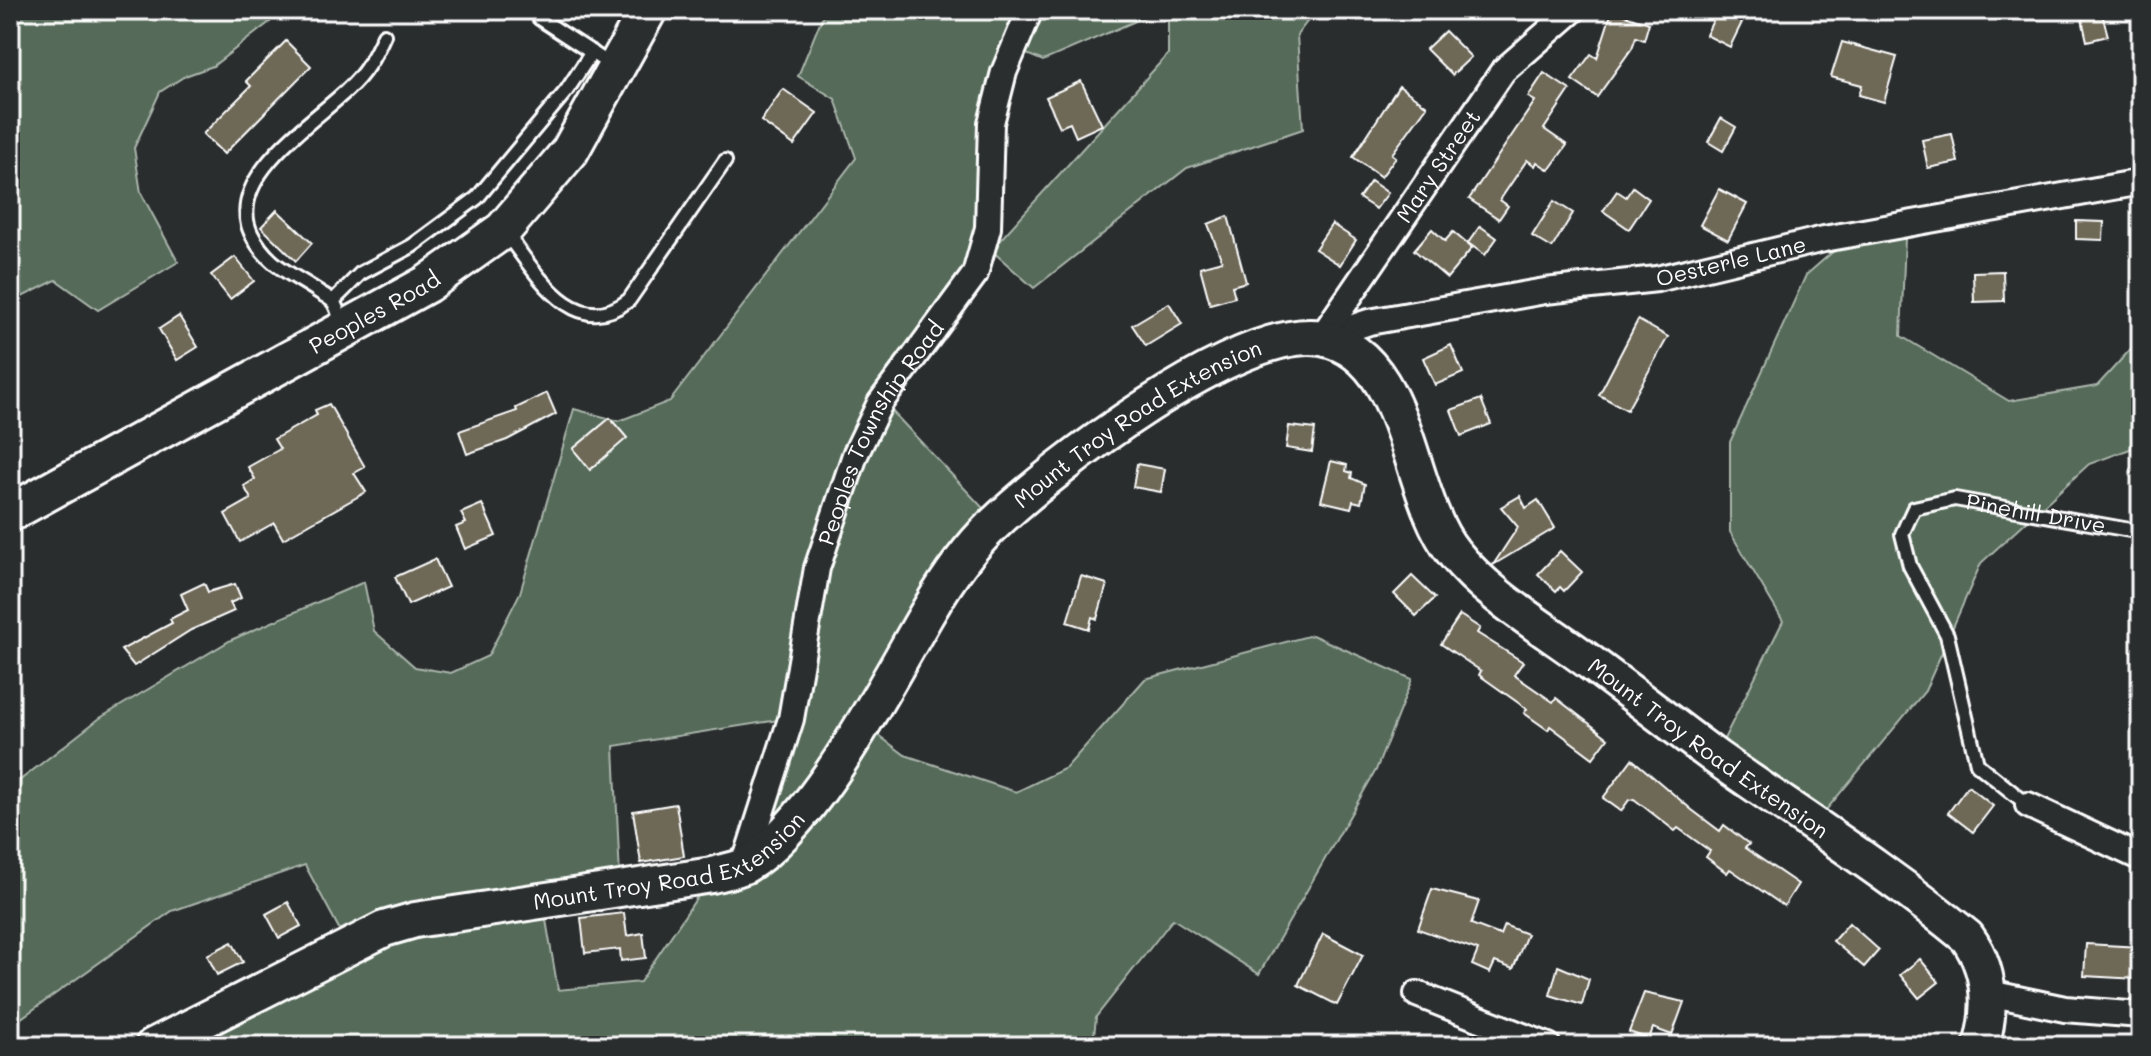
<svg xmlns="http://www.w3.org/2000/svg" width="2151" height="1056" font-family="Mali,sans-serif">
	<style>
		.green { fill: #546b59; stroke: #aab5ac; stroke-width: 2 }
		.building { fill: #6e6757; stroke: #fff; stroke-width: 2 }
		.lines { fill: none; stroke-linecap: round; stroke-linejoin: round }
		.lane-casing { stroke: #fff; stroke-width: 18 }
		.street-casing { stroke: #fff; stroke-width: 30 }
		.secondary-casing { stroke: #fff; stroke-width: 40 }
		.primary-casing { stroke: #fff; stroke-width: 42 }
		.lane { stroke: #2a2d2e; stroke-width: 12 }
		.street { stroke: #2a2d2e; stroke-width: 24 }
		.secondary { stroke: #2a2d2e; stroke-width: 34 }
		.primary { stroke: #2a2d2e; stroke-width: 36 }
		.labels { text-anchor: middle; stroke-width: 6; stroke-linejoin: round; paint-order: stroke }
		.street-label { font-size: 22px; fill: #fff; stroke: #2a2d2e }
	</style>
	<rect width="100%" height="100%" fill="#2a2d2e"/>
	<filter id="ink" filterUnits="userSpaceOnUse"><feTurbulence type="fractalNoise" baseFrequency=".0125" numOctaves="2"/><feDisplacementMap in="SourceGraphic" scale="16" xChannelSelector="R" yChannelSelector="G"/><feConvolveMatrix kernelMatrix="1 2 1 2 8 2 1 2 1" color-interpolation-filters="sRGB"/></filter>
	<g filter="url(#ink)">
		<g class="green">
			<path d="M279,10L271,21L213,66L185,76L160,92L134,148L141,193L178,262L98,310L56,280L10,303V10Z"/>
			<path d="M825,10H1023L979,134L980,227L972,259L811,555L778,720L614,746L620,878L342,934L305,865L172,911L10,1026V788L100,718L231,640L364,582L374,631L415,667L451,673L488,656L520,593L574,409L619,421L670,401L856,158L835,99L798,76Z"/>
			<path d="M1042,10H1161L1043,61L1022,52Z"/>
			<path d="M1168,10H1316L1297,35L1303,129L1187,168L1034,288L991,250L1168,54Z"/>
			<path d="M2138,205H2141V445L2089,464L1981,563L1925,691L1822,815L1722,743L1783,621L1730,532V442L1806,275L1836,249L1905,238L1901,336L2009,401L2097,386L2139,340Z"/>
			<path d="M889,408L983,508L929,577L795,802L763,835C798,751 808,662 827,574C840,516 864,461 889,408Z"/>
			<path d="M1312,635L1412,679L1376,770L1259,974L1173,919L1096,1017L1093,1046H180L388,938L545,914L558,990L640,982L702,890L874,732L905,755L1016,792L1066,768L1145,679Z"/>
		</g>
		<g class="building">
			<path d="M1718,10H1748L1730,47L1706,35Z"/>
			<path d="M1612,11L1649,23L1644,40L1636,37L1632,48L1597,97L1572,80L1591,54L1597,58Z"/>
			<path d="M2102,14L2108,36L2087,41L2082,19Z"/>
			<path d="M1445,31L1471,57L1452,75L1426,49Z"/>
			<path d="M286,41L311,66L224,154L203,134L251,86L246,81Z"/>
			<path d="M1842,42L1897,57L1884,102L1859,95L1862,85L1831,77Z"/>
			<path d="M1544,73L1570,90L1544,129L1567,145L1549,170L1537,162L1535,166L1527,160L1500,200L1508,206L1499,219L1469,199L1535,101L1528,97Z"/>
			<path d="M1081,81L1102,125L1076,137L1070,123L1060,127L1046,97Z"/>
			<path d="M1399,86L1427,106L1392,154L1396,157L1381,177L1353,157Z"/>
			<path d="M783,89L817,113L794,145L761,121Z"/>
			<path d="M1721,118L1736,127L1723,151L1708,142Z"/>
			<path d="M1952,134L1958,162L1928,168L1922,140Z"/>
			<path d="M1371,181L1388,193L1376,209L1359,198Z"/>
			<path d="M1633,187L1649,199L1629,229L1603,211L1617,191L1626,197Z"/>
			<path d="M1719,189L1747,204L1728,240L1700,225Z"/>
			<path d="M1554,201L1573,213L1552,248L1532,236Z"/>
			<path d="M277,210L312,243L296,261L261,227Z"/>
			<path d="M1228,216L1246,282L1232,286L1235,297L1210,304L1200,267L1222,261L1208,224Z"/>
			<path d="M2076,221L2104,222L2103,240L2076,239Z"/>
			<path d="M1332,224L1356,240L1340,265L1315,249Z"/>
			<path d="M1480,226L1497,238L1485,255L1468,243Z"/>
			<path d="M1432,229L1445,241L1453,232L1472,248L1447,278L1414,250Z"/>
			<path d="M235,257L254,281L230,299L211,275Z"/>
			<path d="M2003,271L2004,301L1974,302L1973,272Z"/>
			<path d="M1169,303L1182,324L1146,346L1132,325Z"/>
			<path d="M179,316L198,347L177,360L159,329Z"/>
			<path d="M1638,320L1668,337L1627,410L1599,395Z"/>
			<path d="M1451,345L1463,373L1435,385L1423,358Z"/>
			<path d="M547,393L556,414L507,440L467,454L459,431L517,411L516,408Z"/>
			<path d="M1481,399L1491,424L1461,436L1451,410Z"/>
			<path d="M329,404L365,467L354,473L366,492L283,539L274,523L240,542L225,514L251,499L244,486L255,479L248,467L280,449L274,439L317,415L315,410Z"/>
			<path d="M610,418L627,438L590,470L573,449Z"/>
			<path d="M1289,426L1315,429L1312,452L1286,448Z"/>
			<path d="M1331,461L1347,465L1346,471L1352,473L1351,478L1365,484L1361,503L1353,501L1351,508L1321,501Z"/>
			<path d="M1137,464L1165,469L1161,492L1133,487Z"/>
			<path d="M1520,496L1526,508L1538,500L1555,528L1493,565L1518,527L1501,507Z"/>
			<path d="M482,504L496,536L465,549L456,527L466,523L461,513Z"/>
			<path d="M1560,551L1582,572L1564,591L1560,587L1556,591L1538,574Z"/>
			<path d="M435,559L448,587L408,605L395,577Z"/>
			<path d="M1081,576L1107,584L1097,619L1092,617L1089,629L1067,622Z"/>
			<path d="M1412,576L1435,598L1416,616L1394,594Z"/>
			<path d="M204,583L208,592L235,584L241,598L230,603L234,611L191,630L134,666L121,650L172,623L170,619L188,610L181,594Z"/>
			<path d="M1460,615L1480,628L1477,633L1523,662L1514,675L1553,702L1556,698L1608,738L1593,758L1550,726L1548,730L1524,713L1527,709L1479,675L1481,671L1441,644Z"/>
			<path d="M1632,759L1692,810L1720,831L1724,825L1749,844L1745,848L1798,884L1784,906L1730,869L1727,873L1706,857L1710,851L1678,828L1675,831L1634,799L1629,800L1621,811L1603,798Z"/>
			<path d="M1968,786L1993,806L1973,832L1948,813Z"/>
			<path d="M676,804L684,856L641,863L633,811Z"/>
			<path d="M1432,889L1479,901L1471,924L1500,935L1504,925L1527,934L1513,969L1495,962L1490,973L1472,965L1478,950L1418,929Z"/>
			<path d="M288,902L301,926L279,938L266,914Z"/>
			<path d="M624,913L627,936L643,933L646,958L621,961L620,949L585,953L581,918Z"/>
			<path d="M1849,923L1879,950L1864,967L1833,941Z"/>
			<path d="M1323,934L1363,955L1337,1005L1298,985Z"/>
			<path d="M232,942L243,962L217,975L207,955Z"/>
			<path d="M2086,944L2140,947L2138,979L2084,976Z"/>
			<path d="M1920,959L1939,982L1919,998L1900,975Z"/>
			<path d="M1558,966L1589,979L1582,1005L1550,995Z"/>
			<path d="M1644,993L1684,1002L1672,1035L1653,1028L1649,1039L1629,1032Z"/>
		</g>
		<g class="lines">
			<defs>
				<g id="lane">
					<path d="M539,18L614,67"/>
					<path d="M505,232C535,271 574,343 629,300L725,161"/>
					<path d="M333,301L361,273L412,246L477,198L567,90L592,52"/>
					<path d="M342,326C340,319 338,309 334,303C331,298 323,295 319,292C291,273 267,266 251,233C225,177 314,122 347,90C365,74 375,56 384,35"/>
					<path id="s1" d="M2028,805L1977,764L1947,635L1910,566L1902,534L1914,508L1955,499L2141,532"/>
				</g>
				<g id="street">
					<path id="s2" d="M1321,338L1369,322L1545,291L1657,279L1824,239L2141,182"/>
					<path id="s3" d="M1321,338L1503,71L1573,10"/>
					<path d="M2028,805L2141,858"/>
					<path id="s4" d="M744,866L791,719L817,568L855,455L880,403L975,274L988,228L991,123L1004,72L1030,10"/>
					<path d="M1989,993L2065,1009L2141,1015"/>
					<path d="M1417,994L1548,1046"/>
				</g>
				<g id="secondary">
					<path id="s5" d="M153,1046L384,929L415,920L712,875C723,872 736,870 746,865C816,823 887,681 929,610C946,581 968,549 992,526C1051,469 1240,323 1322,338C1411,355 1405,493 1454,553C1489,597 1546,629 1591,663C1633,694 1675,727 1717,758C1801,817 1888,872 1967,937C1991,970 1992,1008 1981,1046"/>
				</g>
				<g id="primary">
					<path id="s6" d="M10,513L427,284L503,230L570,151L648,10"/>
				</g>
			</defs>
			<use href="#lane" class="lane-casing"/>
			<use href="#street" class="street-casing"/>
			<use href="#secondary" class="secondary-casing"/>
			<use href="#primary" class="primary-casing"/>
			<use href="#lane" class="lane"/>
			<use href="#street" class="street"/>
			<use href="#secondary" class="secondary"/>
			<use href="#primary" class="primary"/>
		</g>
	</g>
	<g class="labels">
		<g class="street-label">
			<text dy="8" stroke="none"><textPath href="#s3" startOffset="208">Mary Street</textPath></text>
			<text dy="8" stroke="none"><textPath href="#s2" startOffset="418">Oesterle Lane</textPath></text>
			<text dy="8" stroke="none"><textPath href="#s6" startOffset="416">Peoples Road</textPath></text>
			<text dy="8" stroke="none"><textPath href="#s5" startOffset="1228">Mount Troy Road Extension</textPath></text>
			<text dy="8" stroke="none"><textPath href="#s4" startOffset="458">Peoples Township Road</textPath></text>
			<text dy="8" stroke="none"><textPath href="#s1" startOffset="462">Pinehill Drive</textPath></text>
			<text dy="8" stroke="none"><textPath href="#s5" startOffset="2020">Mount Troy Road Extension</textPath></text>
			<text dy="8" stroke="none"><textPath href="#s5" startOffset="556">Mount Troy Road Extension</textPath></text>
		</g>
	</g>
	<rect width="2151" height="1056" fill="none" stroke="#2a2d2e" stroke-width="40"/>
	<rect x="20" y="20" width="2111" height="1016" fill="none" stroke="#fff" stroke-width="3" filter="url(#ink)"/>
</svg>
